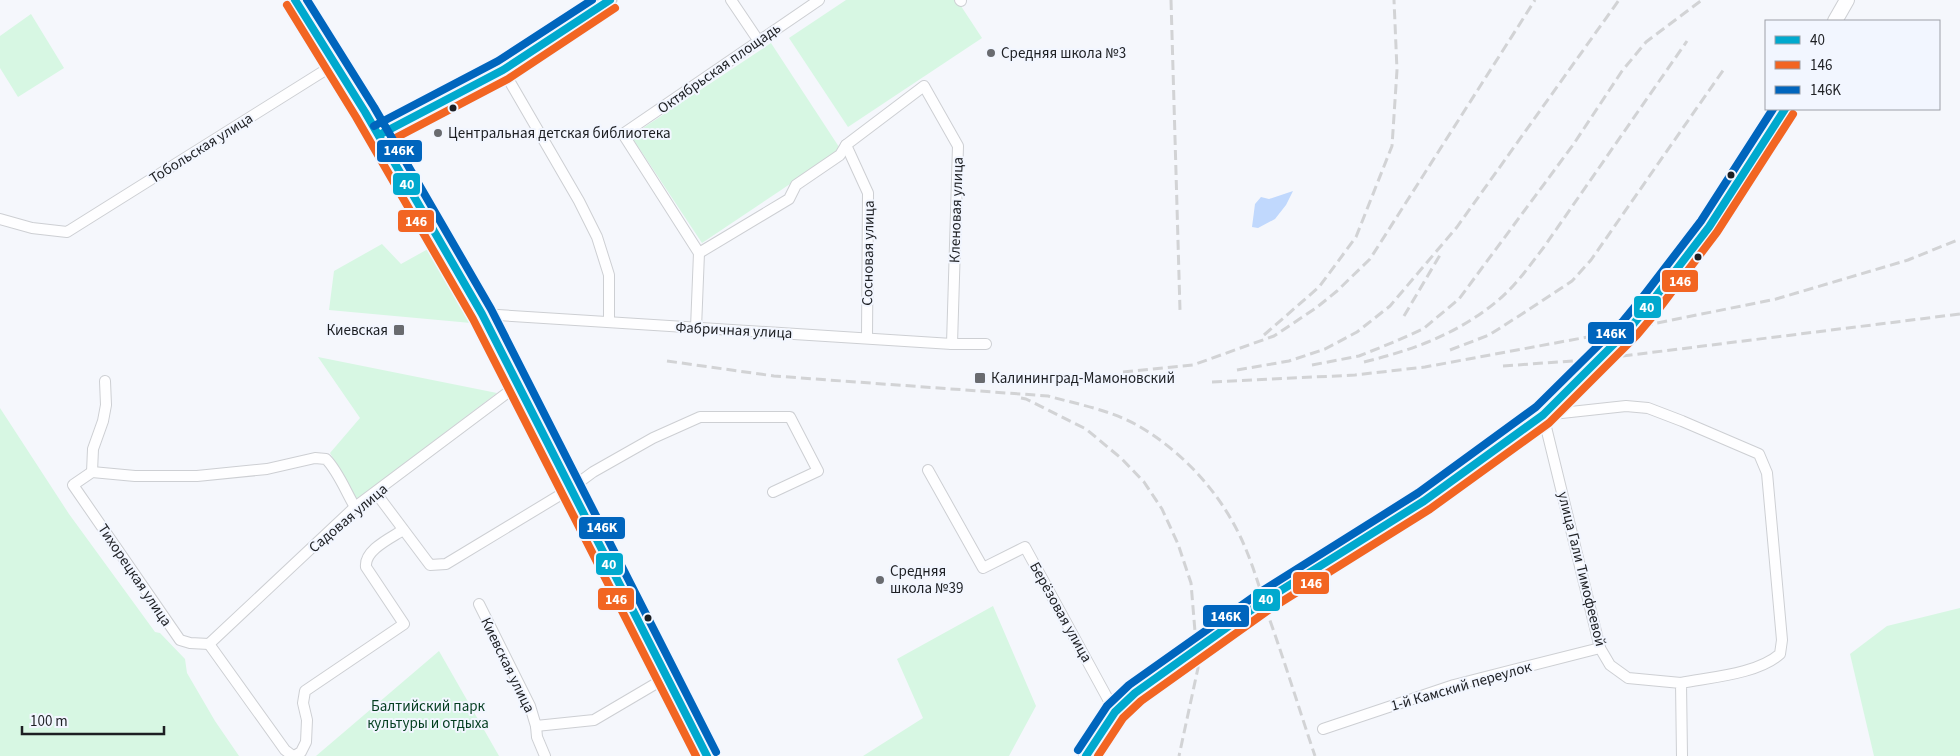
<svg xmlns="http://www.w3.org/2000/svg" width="1960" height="756" font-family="'Source Sans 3',sans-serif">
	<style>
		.green { fill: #d7f7e3 }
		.water { fill: #c0d8fd }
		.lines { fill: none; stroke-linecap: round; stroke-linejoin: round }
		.minor-casing { stroke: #cdcfd3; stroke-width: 12 }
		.tertiary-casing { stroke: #cdcfd3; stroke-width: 15 }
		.secondary-casing { stroke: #cdcfd3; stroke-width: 16 }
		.primary-casing { stroke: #d2d3d7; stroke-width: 18 }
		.minor { stroke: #fefeff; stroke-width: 10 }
		.tertiary { stroke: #fefeff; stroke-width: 12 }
		.secondary { stroke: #fefeff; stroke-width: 14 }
		.primary { stroke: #e7e9ee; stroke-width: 15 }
		.rail { stroke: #d2d3d5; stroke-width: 3; stroke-dasharray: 10 5; stroke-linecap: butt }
		.bus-1-casing { stroke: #f2f6ff; stroke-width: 11 }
		.bus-2-casing { stroke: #f2f6ff; stroke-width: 11 }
		.bus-3-casing { stroke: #f2f6ff; stroke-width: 11 }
		.bus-1 { stroke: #00a9ce; stroke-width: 8 }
		.bus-2 { stroke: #f26522; stroke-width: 8 }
		.bus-3 { stroke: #0065bd; stroke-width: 8 }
		.poi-dot { fill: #696b6f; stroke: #f2f6ff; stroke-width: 2 }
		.bus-dot { fill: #1d1f23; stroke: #f2f6ff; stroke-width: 2 }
		.labels { text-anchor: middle; stroke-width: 4; stroke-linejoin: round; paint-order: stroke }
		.poi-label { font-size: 15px; fill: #1d1f23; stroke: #f2f6ff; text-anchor: start }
		.street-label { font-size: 15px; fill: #1d1f23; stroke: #f2f6ff }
		.park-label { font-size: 15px; fill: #043e20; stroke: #f2f6ff }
		.line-badge { stroke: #f2f6ff; stroke-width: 2 }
		.badge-label { font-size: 14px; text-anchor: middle; font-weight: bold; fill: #fff }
	</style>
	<rect width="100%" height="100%" fill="#f5f7fc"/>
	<g class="green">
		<path d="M846,0H957L982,38L848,127L789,38Z"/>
		<path d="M31,14L64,68L18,97L0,68V36Z"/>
		<path d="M771,43L841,150L702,243L631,136Z"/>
		<path d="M382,244L401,264L428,249L471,323L329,310L334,271Z"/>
		<path d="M318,357L497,393L357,499L330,453L360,418Z"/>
		<path d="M0,408L69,514L155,632L160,633L185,659L187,673L215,721L239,756H0Z"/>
		<path d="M993,606L1036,706L1009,756H863L923,718L897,659Z"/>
		<path d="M1960,608V756H1874L1850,654L1887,626Z"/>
		<path d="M439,651L499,756H316Z"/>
	</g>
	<path class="water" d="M1293,191L1286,205L1275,219L1258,228L1252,227L1255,204L1261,197L1269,199Z"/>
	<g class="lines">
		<defs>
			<g id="minor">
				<path d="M731,0L758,40"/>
				<path d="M819,0L623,134L699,253L789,199L796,185L840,155L846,145L924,86L958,146L952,344"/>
				<path d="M960,0L961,1"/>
				<path d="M503,70L579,201L597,237L609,275V321"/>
				<path d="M846,145L868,193L867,337"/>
				<path d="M0,219L32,228L67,232L335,64"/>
				<path d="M482,314L952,344H986"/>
				<path d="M696,328L699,253"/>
				<path d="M928,470L983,568L1025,547L1115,712"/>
				<path d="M92,472L93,449L103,421L106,405L105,381"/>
				<path d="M376,493L430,565L446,564L570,489L593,472L653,438L700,417H790L818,471L773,492"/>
				<path d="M479,604L530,706L536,726L594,720L667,677"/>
				<path d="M209,644L190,643L180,640L73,485L92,472L135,476H197L267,469L315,458L326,459C338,471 346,492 355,507"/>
				<path d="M209,644L355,507L519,384"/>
				<path d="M209,644L285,750L293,756"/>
				<path d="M1681,683C1712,677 1757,674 1780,654L1782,640L1767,473L1759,454L1682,421L1648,408L1626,406L1543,415L1600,648L1610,665L1628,678L1681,683L1682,756"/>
				<path d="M536,726L537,737L545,756"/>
				<path d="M1323,729L1454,685L1600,648"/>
				<path d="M294,756L301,752L306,742L307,720L303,703L305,691L404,624L366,567C364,550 391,538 403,530"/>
			</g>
			<path id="tertiary" d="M379,135L503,70L610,0"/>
			<g id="secondary">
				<path d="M1835,21L1847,0"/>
				<path d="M1086,756L1115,712L1135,693L1264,601L1424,501L1543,415L1630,328L1650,304L1709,227L1785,109"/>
			</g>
			<path id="primary" d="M295,0L365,112L482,314L572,488L707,756"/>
		</defs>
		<use href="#minor" class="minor-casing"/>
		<use href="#tertiary" class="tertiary-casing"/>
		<use href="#secondary" class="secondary-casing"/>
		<use href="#primary" class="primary-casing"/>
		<use href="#minor" class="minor"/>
		<use href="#tertiary" class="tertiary"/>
		<use href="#secondary" class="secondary"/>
		<use href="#primary" class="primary"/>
		<g class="rail">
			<path d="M1171,0L1180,310"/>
			<path d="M1404,316L1440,255"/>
			<path d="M1264,335L1319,287L1356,237L1392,146L1397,70L1394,0"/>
			<path d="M1450,350L1489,335L1522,314L1572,281L1591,260L1724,69"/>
			<path d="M667,361L774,376L1048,396C1077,404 1109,410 1135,424C1180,449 1218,490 1240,536C1252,561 1260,589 1268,615C1285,662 1299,709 1315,756"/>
			<path d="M1364,362C1413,350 1457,334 1496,302C1515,287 1530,265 1544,247L1687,41"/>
			<path d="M1312,365L1359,356L1394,342L1423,329L1459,299L1573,145L1622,71L1646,42L1702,0"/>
			<path d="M1503,366L1599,359L1960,314"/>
			<path d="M1237,370L1289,361L1325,349L1357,332L1390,306L1457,227L1619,0"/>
			<path d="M1123,372L1193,365L1274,336L1316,308L1337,291L1370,259L1535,0"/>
			<path d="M1212,382L1355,375L1425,367L1593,336L1776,299L1908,260L1960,239"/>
			<path d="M1021,398L1026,399L1086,429L1122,459L1144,482L1162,509L1178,544L1191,583L1198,668L1179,756"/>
		</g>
		<defs>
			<g id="bus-1">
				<path d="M295,0L365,112L482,314L707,756"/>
				<path d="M379,135L503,70L610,0"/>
				<path d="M1086,756L1115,712L1135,693L1264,601L1424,501L1543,415L1630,328L1650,304L1709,227L1785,109"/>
			</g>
			<g id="bus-2">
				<path d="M287,5L356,117L473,319L696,756"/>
				<path d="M384,144L508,79L615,8"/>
				<path d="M1098,756L1123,718L1141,701L1270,609L1430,509L1549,423L1637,335L1658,310L1717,232L1793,114"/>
			</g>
			<g id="bus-3">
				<path d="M307,0L374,107L491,309L716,752"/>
				<path d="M374,126L498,61L592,0"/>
				<path d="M1078,750L1107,706L1129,685L1259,593L1418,493L1536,407L1623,321L1642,298L1701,221L1773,109"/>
			</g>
		</defs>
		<use href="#bus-1" class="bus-1-casing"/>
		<use href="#bus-2" class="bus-2-casing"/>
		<use href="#bus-3" class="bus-3-casing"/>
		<use href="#bus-1" class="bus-1"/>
		<use href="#bus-2" class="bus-2"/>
		<use href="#bus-3" class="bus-3"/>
	</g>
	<g class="poi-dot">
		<circle cx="991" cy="53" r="5"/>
		<circle cx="438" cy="133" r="5"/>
		<rect x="393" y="324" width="12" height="12" rx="2.5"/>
		<rect x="974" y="372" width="12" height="12" rx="2.5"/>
		<circle cx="880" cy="580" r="5"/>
	</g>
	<g class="bus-dot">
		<circle cx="453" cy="108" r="4.5"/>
		<circle cx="1731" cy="175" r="4.5"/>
		<circle cx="1698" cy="257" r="4.5"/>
		<circle cx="648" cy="618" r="4.5"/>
	</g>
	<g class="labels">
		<g class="poi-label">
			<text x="1001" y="58">Средняя школа №3</text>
			<text x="448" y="138">Центральная детская библиотека</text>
			<text x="388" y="335" text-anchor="end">Киевская</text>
			<text x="991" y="383">Калининград-Мамоновский</text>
			<text x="890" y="576">Средняя<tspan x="890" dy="17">школа №39</tspan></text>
		</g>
		<g class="street-label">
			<text transform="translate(719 68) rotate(-35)" y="5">Октябрьская площадь</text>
			<text transform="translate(201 148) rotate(-32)" y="5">Тобольская улица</text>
			<text transform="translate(956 210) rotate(-88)" y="5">Кленовая улица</text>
			<text transform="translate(868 253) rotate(-89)" y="5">Сосновая улица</text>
			<text transform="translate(734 330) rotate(3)" y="5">Фабричная улица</text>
			<text transform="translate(348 518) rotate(-40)" y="5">Садовая улица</text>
			<text transform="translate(1582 569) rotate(76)" y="5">улица Гали Тимофеевой</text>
			<text transform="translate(135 575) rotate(56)" y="5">Тихорецкая улица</text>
			<text transform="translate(1061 612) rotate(61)" y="5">Берёзовая улица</text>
			<text transform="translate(508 665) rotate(64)" y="5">Киевская улица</text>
			<text transform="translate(1461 686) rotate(-16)" y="5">1-й Камский переулок</text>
		</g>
		<g class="park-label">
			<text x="428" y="711">Балтийский парк<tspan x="428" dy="17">культуры и отдыха</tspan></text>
		</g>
	</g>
	<g class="line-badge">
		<rect x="376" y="139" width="47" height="24" rx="5" fill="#0065bd"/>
		<rect x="392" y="172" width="29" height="24" rx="5" fill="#00a9ce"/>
		<rect x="397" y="209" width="38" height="24" rx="5" fill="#f26522"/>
		<rect x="1661" y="269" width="38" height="24" rx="5" fill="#f26522"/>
		<rect x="1633" y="295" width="29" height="24" rx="5" fill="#00a9ce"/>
		<rect x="1587" y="321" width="48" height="24" rx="5" fill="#0065bd"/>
		<rect x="578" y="516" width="48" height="24" rx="5" fill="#0065bd"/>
		<rect x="595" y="552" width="29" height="24" rx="5" fill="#00a9ce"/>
		<rect x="1292" y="571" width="38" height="24" rx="5" fill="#f26522"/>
		<rect x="597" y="587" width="38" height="24" rx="5" fill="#f26522"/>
		<rect x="1252" y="588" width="29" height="24" rx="5" fill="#00a9ce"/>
		<rect x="1202" y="604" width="48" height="24" rx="5" fill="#0065bd"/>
	</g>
	<g class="badge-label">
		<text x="399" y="155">146K</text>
		<text x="407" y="189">40</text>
		<text x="416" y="226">146</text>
		<text x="1680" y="286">146</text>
		<text x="1647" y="312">40</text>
		<text x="1611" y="338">146K</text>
		<text x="602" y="532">146K</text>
		<text x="609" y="569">40</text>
		<text x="1311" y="588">146</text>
		<text x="616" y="604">146</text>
		<text x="1266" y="604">40</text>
		<text x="1226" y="621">146K</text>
	</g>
	<rect x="1765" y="20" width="175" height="90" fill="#f2f6ff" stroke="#9da0a7"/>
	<rect x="1775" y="36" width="25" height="8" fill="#00a9ce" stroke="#9da0a7"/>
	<text x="1810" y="45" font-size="15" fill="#1d1f23">40</text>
	<rect x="1775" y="61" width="25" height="8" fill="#f26522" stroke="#9da0a7"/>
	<text x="1810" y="70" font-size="15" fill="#1d1f23">146</text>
	<rect x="1775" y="86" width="25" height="8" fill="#0065bd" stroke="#9da0a7"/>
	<text x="1810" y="95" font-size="15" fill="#1d1f23">146K</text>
	<path d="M22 726v8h142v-8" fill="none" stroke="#1d1f23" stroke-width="2.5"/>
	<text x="30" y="726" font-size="15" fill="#1d1f23" stroke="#f2f6ff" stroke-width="4" paint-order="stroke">100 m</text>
</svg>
